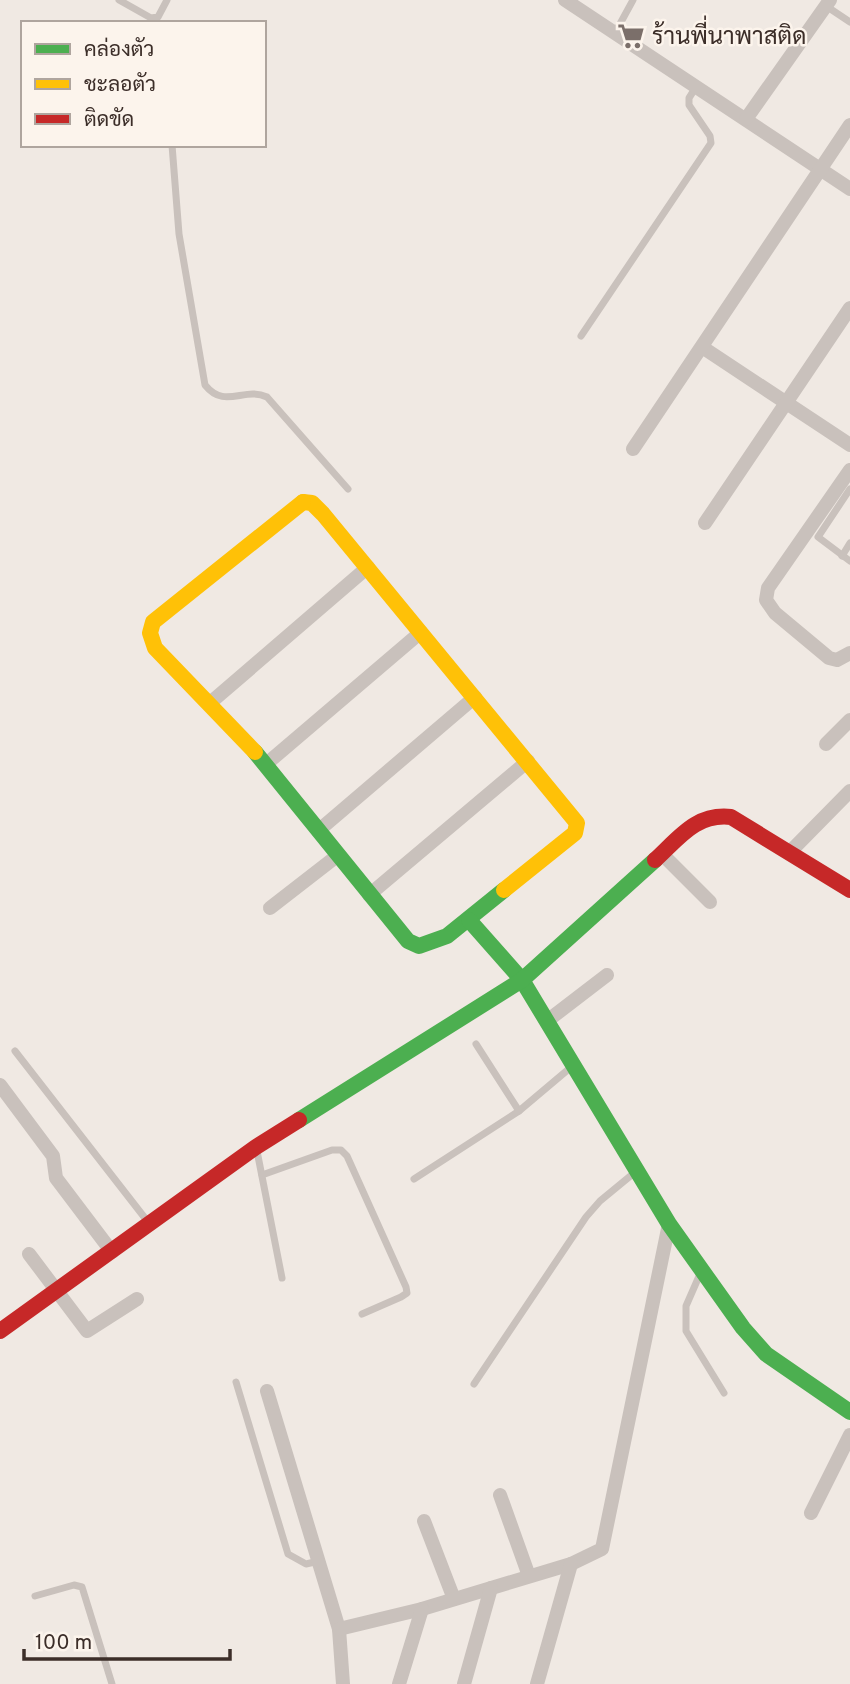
<svg xmlns="http://www.w3.org/2000/svg" width="850" height="1684" font-family="Overpass,Sarabun,sans-serif">
	<style>
		.lines { fill: none; stroke-linecap: round; stroke-linejoin: round }
		.lane { stroke: #c9c1bc; stroke-width: 7 }
		.street { stroke: #c9c1bc; stroke-width: 14 }
		.fast { stroke: #4caf50; stroke-width: 16 }
		.slow { stroke: #ffc107; stroke-width: 16 }
		.jam { stroke: #c62828; stroke-width: 16 }
		.labels { text-anchor: middle; stroke-width: 5; stroke-linejoin: round; paint-order: stroke }
		.poi-label { font-size: 24px; fill: #3c2e29; stroke: #fcf4ec; text-anchor: start }
	</style>
	<rect width="100%" height="100%" fill="#f0e9e3"/>
	<g class="lines">
		<g class="lane">
			<path d="M119,0L151,18L158,17L167,0"/>
			<path d="M826,6L850,22"/>
			<path d="M615,33L633,0"/>
			<path d="M172,145L179,234L205,385C225,410 244,386 267,397L348,489"/>
			<path d="M581,336L711,143L710,136L689,105V98L696,87"/>
			<path d="M850,489L818,537L850,561"/>
			<path d="M842,556L850,543"/>
			<path d="M476,1044L519,1111"/>
			<path d="M15,1051L148,1222"/>
			<path d="M257,1151L282,1278"/>
			<path d="M262,1175L332,1150H341L347,1156L406,1287L407,1293L401,1297L362,1314"/>
			<path d="M414,1179L519,1111L570,1068"/>
			<path d="M700,1274L686,1306V1331L724,1393"/>
			<path d="M236,1382L288,1554L306,1564L319,1561"/>
			<path d="M474,1384L586,1217L600,1201L634,1173"/>
			<path d="M35,1596L74,1585L82,1587L112,1684"/>
		</g>
		<g class="street">
			<path d="M565,0L850,189"/>
			<path d="M746,119L830,0"/>
			<path d="M702,347L850,445"/>
			<path d="M633,449L850,125"/>
			<path d="M850,470L768,588L766,600L775,613L829,658L837,660L850,653"/>
			<path d="M705,523L850,308"/>
			<path d="M210,703L368,567"/>
			<path d="M826,744L850,720"/>
			<path d="M265,765L421,632"/>
			<path d="M318,831L475,697"/>
			<path d="M789,853L850,791"/>
			<path d="M663,855L710,902"/>
			<path d="M369,895L528,761"/>
			<path d="M270,908L337,856"/>
			<path d="M547,1021L607,975"/>
			<path d="M0,1085L53,1156L56,1178L112,1252"/>
			<path d="M29,1254L87,1331L137,1299"/>
			<path d="M267,1391L339,1629L343,1684"/>
			<path d="M500,1495L529,1576"/>
			<path d="M811,1513L850,1435"/>
			<path d="M424,1521L454,1599"/>
			<path d="M339,1629L422,1609L571,1564L602,1549L669,1224"/>
			<path d="M399,1684L422,1609"/>
			<path d="M464,1684L491,1588"/>
			<path d="M537,1684L571,1564"/>
		</g>
		<g class="fast">
			<path d="M255,752L408,941L419,946L447,936L504,890"/>
			<path d="M469,920L522,980L669,1224L743,1328L766,1354L850,1412"/>
			<path d="M299,1120L522,980L655,860"/>
		</g>
		<g class="slow">
			<path d="M303,502L312,503L323,514L577,823L575,833L504,890"/>
			<path d="M255,752L155,648L150,633L153,622L303,502"/>
		</g>
		<g class="jam">
			<path d="M655,860C679,838 696,813 731,817L850,890"/>
			<path d="M0,1331L256,1147L299,1120"/>
		</g>
	</g>
	<defs>
		<symbol id="supermarket-bare" viewBox="-9 -9 18 18"><path d="M-6-5.5h2.5l.6 2H6L4.5 2H-2.5L-4.4-4H-6ZM-1.5 3.2a1.3 1.3 0 1 0 .1 0ZM3 3.2a1.3 1.3 0 1 0 .1 0Z" fill="#7b6f6a" stroke="#fcf4ec" stroke-width="2.5" paint-order="stroke"/></symbol>
	</defs>
	<g fill-rule="evenodd">
		<use href="#supermarket-bare" x="612" y="17" width="38" height="38"/>
	</g>
	<g class="labels">
		<g class="poi-label">
			<text x="652" y="44">ร้านพี่นาพาสติด</text>
		</g>
	</g>
	<rect x="21" y="21" width="245" height="126" fill="#fcf4ec" stroke="#afa59e" stroke-width="2"/>
	<rect x="35" y="44" width="35" height="10" fill="#4caf50" stroke="#afa59e" stroke-width="2"/>
	<text x="84" y="56" font-size="21" fill="#3c2e29">คล่องตัว</text>
	<rect x="35" y="79" width="35" height="10" fill="#ffc107" stroke="#afa59e" stroke-width="2"/>
	<text x="84" y="91" font-size="21" fill="#3c2e29">ชะลอตัว</text>
	<rect x="35" y="114" width="35" height="10" fill="#c62828" stroke="#afa59e" stroke-width="2"/>
	<text x="84" y="126" font-size="21" fill="#3c2e29">ติดขัด</text>
	<path d="M24 1649v10h206v-10" fill="none" stroke="#3c2e29" stroke-width="3.5"/>
	<text x="35" y="1649" font-size="21" fill="#3c2e29" stroke="#fcf4ec" stroke-width="5" paint-order="stroke">100 m</text>
</svg>
